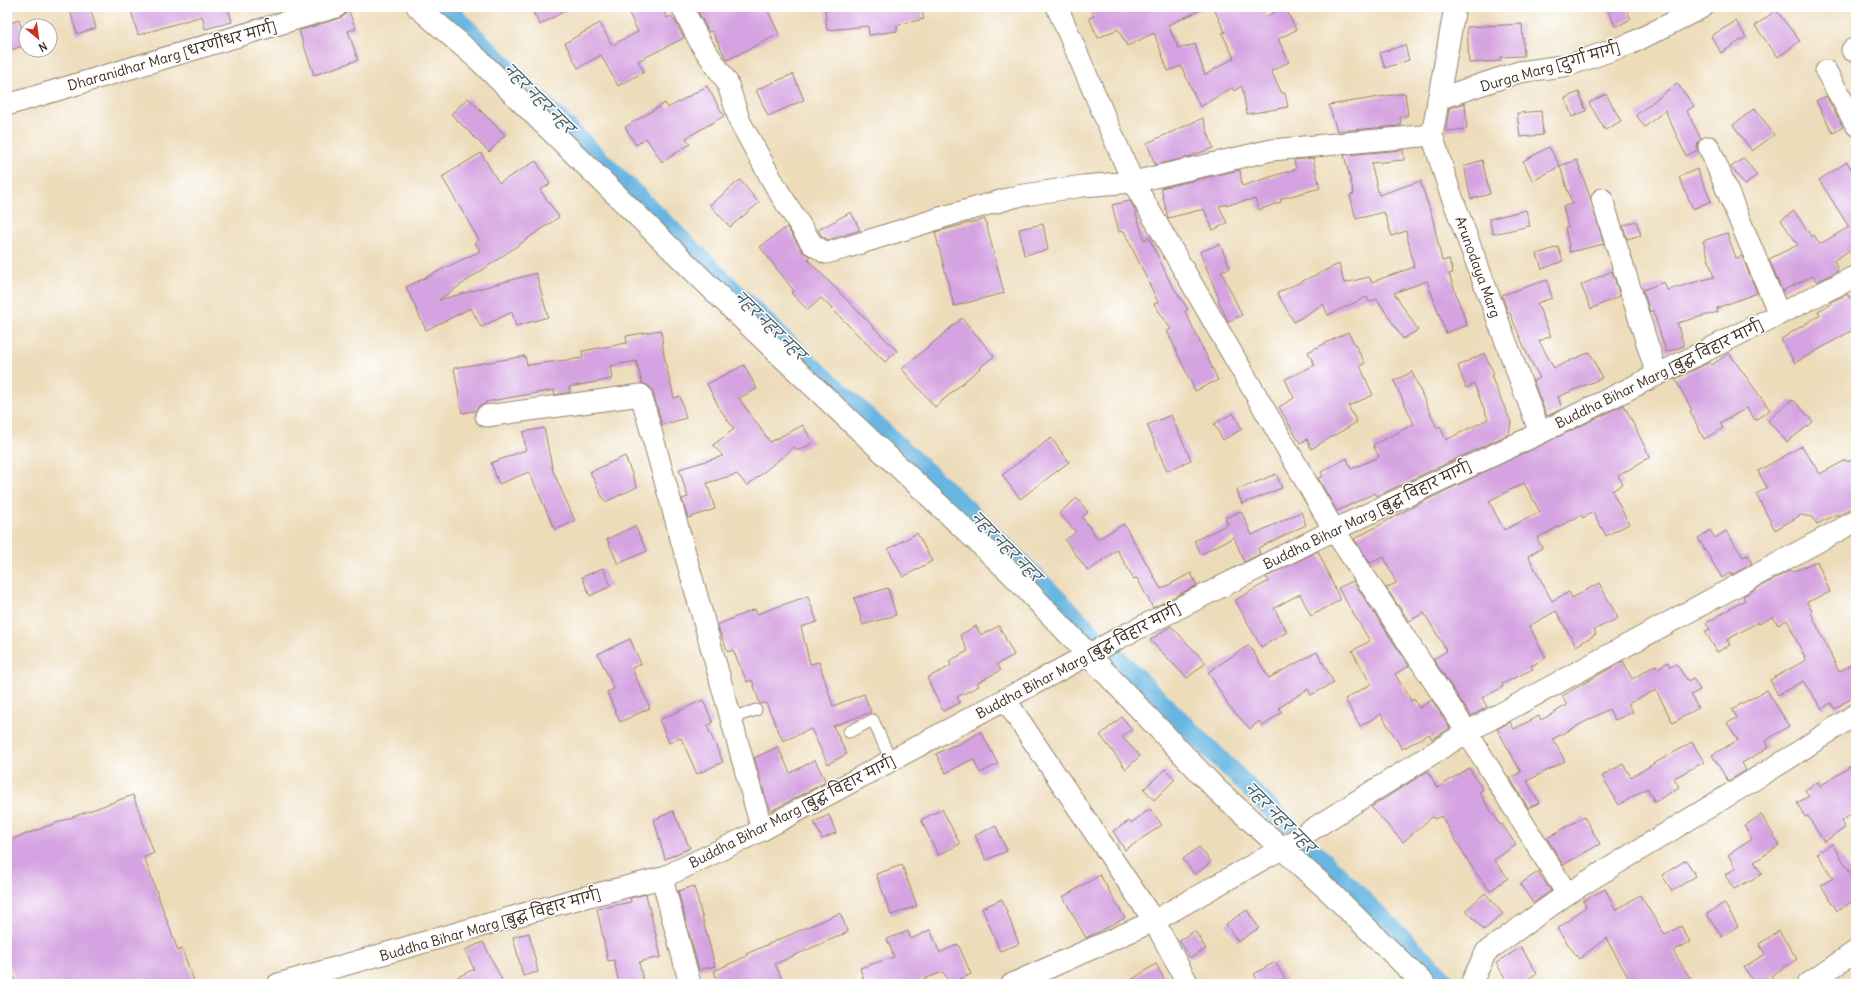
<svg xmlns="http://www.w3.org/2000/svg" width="1863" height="991" font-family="Delius,'Playpen Sans Deva',sans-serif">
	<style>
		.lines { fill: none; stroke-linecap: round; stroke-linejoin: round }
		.canal { stroke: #67b5e1; stroke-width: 19 }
		.building { fill: #d5a3e1; fill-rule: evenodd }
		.service-casing { stroke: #94836c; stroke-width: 13 }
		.minor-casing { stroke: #94836c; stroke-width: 23 }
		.tertiary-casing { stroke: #94836c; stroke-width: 24 }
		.service { stroke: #fff; stroke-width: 11 }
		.minor { stroke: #fff; stroke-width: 21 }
		.tertiary { stroke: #fff; stroke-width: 22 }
		.labels { text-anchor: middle; stroke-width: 3; stroke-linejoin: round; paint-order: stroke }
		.street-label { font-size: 14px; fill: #3b2a1e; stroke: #fff }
		.water-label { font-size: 15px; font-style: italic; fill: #4a5b62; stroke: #fff }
	</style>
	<rect width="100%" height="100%" fill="#fff"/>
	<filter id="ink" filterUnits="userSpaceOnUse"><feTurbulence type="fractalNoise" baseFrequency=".025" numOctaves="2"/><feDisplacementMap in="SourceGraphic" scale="8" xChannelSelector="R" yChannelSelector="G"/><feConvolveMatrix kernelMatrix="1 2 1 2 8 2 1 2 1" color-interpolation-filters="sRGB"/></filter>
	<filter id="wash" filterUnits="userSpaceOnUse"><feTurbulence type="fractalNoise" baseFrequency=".012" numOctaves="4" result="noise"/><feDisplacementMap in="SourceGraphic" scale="16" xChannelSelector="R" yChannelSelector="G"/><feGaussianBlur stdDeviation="0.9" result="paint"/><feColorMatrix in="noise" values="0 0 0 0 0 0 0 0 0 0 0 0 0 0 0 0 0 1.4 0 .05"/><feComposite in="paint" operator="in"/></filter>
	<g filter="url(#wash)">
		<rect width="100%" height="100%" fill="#eddcba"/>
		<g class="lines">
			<g class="canal">
				<path d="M445,7L780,336L965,507L1099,640"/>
				<path d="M1111,652L1449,984"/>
			</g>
		</g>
		<g id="blocks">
			<g class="building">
				<path d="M69,7H90L96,28L77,34Z"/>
				<path d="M130,7H228L232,22L205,29L202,16L138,35Z"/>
				<path d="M530,7H571L540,25Z"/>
				<path d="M626,7H661L667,18L671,16L673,19H674L684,38L638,61L644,72L618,86L601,55L578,68L565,43L600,23L612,45L638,32Z"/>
				<path d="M699,7H766L779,34L727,60L712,31L709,32L696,8Z"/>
				<path d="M825,7H921L924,19L897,25V31L869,35L868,26L827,30Z"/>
				<path d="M1090,7H1207L1168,25L1179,49L1195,44L1205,75L1234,58L1222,33L1225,32L1213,7H1260L1265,17L1285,7L1296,30L1278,39L1289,62L1271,71L1282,93H1285L1288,107L1247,114L1242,86L1234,91L1232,88L1200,107L1181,66L1168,71L1154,33L1127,46L1118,29L1098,38L1089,18L1094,16Z"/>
				<path d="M1606,7H1625L1631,19L1616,27Z"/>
				<path d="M348,9L356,29L348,31L358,60L314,75L299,31L339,18L345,15Z"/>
				<path d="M1776,10L1800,41L1778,57L1755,26Z"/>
				<path d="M19,20L26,45L7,51V24Z"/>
				<path d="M1736,21L1746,37L1721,53L1711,36Z"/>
				<path d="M1522,24L1524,56L1500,57V61L1469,63L1467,27Z"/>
				<path d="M1405,45L1409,60L1385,68L1380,53Z"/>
				<path d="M793,74L804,100L768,116L756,90Z"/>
				<path d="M1677,83L1694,106L1687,111L1701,139L1697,145L1698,150L1686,156L1665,110L1645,127L1636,115Z"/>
				<path d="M707,86L724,116L686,138L690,144L662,162L646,138L636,145L625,127L665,103L668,108Z"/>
				<path d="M1579,92L1586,111L1572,117L1565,98Z"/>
				<path d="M1405,93L1408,115L1400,117L1401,126L1337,131L1329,105Z"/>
				<path d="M1606,94L1621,121L1605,130L1589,103Z"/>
				<path d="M1826,96L1843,127L1833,133L1816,101Z"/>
				<path d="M468,98L505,135L489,152L451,114Z"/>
				<path d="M1465,103L1467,129L1446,131L1449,108Z"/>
				<path d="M1755,108L1774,135L1752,151L1733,125Z"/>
				<path d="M1541,111L1543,135L1520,137L1517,113Z"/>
				<path d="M1203,118L1213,148L1185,158L1155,165L1147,143Z"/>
				<path d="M1549,147L1560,166L1533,181L1523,161Z"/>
				<path d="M1403,150L1404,160L1371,163L1379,195L1420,181L1432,216L1442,261L1449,259L1453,273L1449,274L1467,325L1446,333L1427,281L1394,293L1418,330L1403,339L1377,299L1369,302L1367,297L1328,315L1323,304L1294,322L1277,293L1339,264L1344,283L1369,277L1372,282L1414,267L1406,231L1392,236L1384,212L1356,219L1350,195L1354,194L1344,155Z"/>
				<path d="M481,153L499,183L536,161L550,184L540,190L559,217L439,300L536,273L548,317L516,326L512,312L481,327L471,308L426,330L406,287L480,251L475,243L479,240L442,177Z"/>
				<path d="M1313,158L1320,188L1280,199L1281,202L1259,210L1255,199L1219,206L1227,223L1213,230L1204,209L1168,218L1161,188L1240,170L1242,186L1296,169L1294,160Z"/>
				<path d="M1744,158L1757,175L1745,185L1731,167Z"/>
				<path d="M1482,160L1490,194L1471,199L1464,166Z"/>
				<path d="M1577,160L1590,197L1604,244L1570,252L1565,228L1568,227L1563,206L1572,204L1560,166Z"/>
				<path d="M1847,162L1856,176V247L1834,260L1838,271L1817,282L1812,276L1782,291L1769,259L1798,245L1781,220L1794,211L1811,236L1814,235L1820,244L1849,227L1819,180Z"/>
				<path d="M1697,169L1711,201L1693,209L1679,177Z"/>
				<path d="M740,180L759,203L730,227L710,205Z"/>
				<path d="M1130,201L1135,210L1144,240L1149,237L1171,284L1188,309L1185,311L1218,380L1195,391L1167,331L1171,329L1154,304L1158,302L1124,231L1119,232L1112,205Z"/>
				<path d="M1526,210L1530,226L1493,234L1489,219Z"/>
				<path d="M851,212L860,230L828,240L821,235L818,230Z"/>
				<path d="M985,219L1004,293L954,306L935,232Z"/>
				<path d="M1636,221L1641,235L1627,239L1623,226Z"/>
				<path d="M1043,224L1048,250L1024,255L1019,229Z"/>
				<path d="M787,227L802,251L810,257L807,259L897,351L885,362L821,298L808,310L791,293L794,291L760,247Z"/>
				<path d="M1727,233L1736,258L1742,256L1757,293L1717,308L1718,312L1677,323L1684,346L1666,352L1653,310L1650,312L1643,290L1664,282L1667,290L1714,277L1703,241Z"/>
				<path d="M1220,244L1230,268L1221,271L1242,315L1228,322L1218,300L1219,299L1200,252Z"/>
				<path d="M1558,247L1563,261L1542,269L1537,254Z"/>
				<path d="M1612,271L1620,296L1591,309L1581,285Z"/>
				<path d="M1547,280L1552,298L1537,303L1551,336L1539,341L1554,368L1590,352L1602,378L1558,397L1562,409L1547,416L1533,381L1540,378L1527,354L1510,313H1508L1502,295Z"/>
				<path d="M1848,294L1849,298L1856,295V328L1795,363L1781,339L1820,315L1818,311L1831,304L1830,302Z"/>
				<path d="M962,318L994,356L935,407L902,369Z"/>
				<path d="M661,330L664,356L674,398L680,396L686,418L662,425L653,392L650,387L642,383L636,361L610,366L612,379L569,387L570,392L555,395L554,390L485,402L486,404L479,406L475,411L462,413L454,368L525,356L527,365L583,358L582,351L627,343L626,336Z"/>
				<path d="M1348,332L1365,363L1360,366L1373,395L1348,406L1357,422L1311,449L1307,439L1300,443L1279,407L1294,398L1285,379L1315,365L1308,352Z"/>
				<path d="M1484,353L1494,374L1491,376L1511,422L1509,434L1377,496L1375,493L1337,511L1318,478L1323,476L1321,472L1347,458L1351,469L1379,457L1373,445L1414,424L1394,381L1412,372L1437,428L1440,426L1446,440L1488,419L1474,384L1466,388L1458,366Z"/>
				<path d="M1729,353L1770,410L1755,420L1747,408L1720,423L1723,428L1704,439L1690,411L1692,410L1675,379L1710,362L1712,365Z"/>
				<path d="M744,365L757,389L739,398L770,442L803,425L813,443L797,451L794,447L747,486L737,474L707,483L715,509L688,518L682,499L688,497L679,469L723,456L713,445L734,429L720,409L707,384Z"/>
				<path d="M1790,401H1795L1813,422L1787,442L1768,421Z"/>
				<path d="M1624,405L1650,457L1618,476L1623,484L1612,491L1629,524L1606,536L1593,512L1583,518L1581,515L1537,538L1542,548L1528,556L1552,601L1569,592L1572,598L1599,583L1618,618L1594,630L1596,634L1576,646L1556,611L1529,626L1546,658L1531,666L1533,669L1502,684L1503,687L1482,698L1487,707L1471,716L1433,659L1447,651L1424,613L1409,621L1386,588L1396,583L1384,557L1370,563L1354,539L1416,505ZM1524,483L1540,512L1504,530L1489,501Z"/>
				<path d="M1233,413L1242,429L1223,440L1214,424Z"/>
				<path d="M1171,415L1191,460L1167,471L1147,425Z"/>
				<path d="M544,428L553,471L575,521L555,530L529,472L499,484L491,463L526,450L523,432Z"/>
				<path d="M1051,438L1069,462L1020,499L1002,475Z"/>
				<path d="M1802,446L1820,474L1846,460L1848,462L1856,457V506L1838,516L1837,514L1817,524L1813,517L1801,515L1775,530L1756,494L1767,488L1758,471Z"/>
				<path d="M625,456L637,487L605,502L590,472Z"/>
				<path d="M1276,474L1282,488L1242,504L1237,490Z"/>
				<path d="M1077,498L1088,512L1082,517L1098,539L1124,524L1161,589L1191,573L1197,585L1153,608L1137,578L1134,579L1117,550L1088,571L1065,540L1076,532L1059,513Z"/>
				<path d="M1241,511L1252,535L1301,512L1306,525L1258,548L1260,554L1244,562L1234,537L1201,554L1194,541L1228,524L1225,518Z"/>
				<path d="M635,526L647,551L618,564L607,539Z"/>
				<path d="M1710,530L1715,538L1726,531L1743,557L1748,555L1752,564L1731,575L1730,573L1722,578L1698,538Z"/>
				<path d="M917,533L932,561L903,577L888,549Z"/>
				<path d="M1318,551L1340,600L1311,616L1300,594L1274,608L1287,632L1261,647L1235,600L1269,581L1266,577Z"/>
				<path d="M1817,561L1830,592L1807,602L1812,612L1811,613L1839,672L1856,661V694L1835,709L1831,703L1822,709L1803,681L1778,695L1770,680L1806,660L1787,620L1778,625L1773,617L1759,624L1758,622L1727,640L1730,645L1717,652L1705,631L1710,629L1706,623L1745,600L1743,596L1791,570L1792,572Z"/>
				<path d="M603,568L611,586L590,596L582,577Z"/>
				<path d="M1353,581L1409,666L1395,674L1411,701L1414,699L1419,708L1432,700L1450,728L1432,739L1429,734L1402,749L1381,714L1360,726L1345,699L1371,684L1352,651L1370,641L1338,588Z"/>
				<path d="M888,588L896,615L863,625L854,598Z"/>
				<path d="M808,596L817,622L801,627L810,664L819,662L833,706L864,694L871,712L833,726L847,754L828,764L811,729L783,741L766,703L760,704L752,680L747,682L733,650L728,652L717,625L755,609L757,614Z"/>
				<path d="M976,626L981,635L999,626L1014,655L997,664L1001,670L977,683L979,686L957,697L960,703L943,711L927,678L951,666L949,661L968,651L960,635Z"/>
				<path d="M1171,626L1206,663L1187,678L1150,640Z"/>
				<path d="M630,639L641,664L632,668L650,708L620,722L607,692L614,689L598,654Z"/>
				<path d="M1249,645L1269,678L1317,652L1334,683L1311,695L1308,689L1279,708L1282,712L1263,726L1259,721L1250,729L1226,703L1227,702L1208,672Z"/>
				<path d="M1623,661L1632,679L1656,665L1658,668L1668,662L1670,667L1676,664L1688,681L1693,678L1700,690L1691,695L1698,708L1673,723L1656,690L1628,704L1633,712L1615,720L1609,709L1553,739L1565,761L1527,781L1539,803L1528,808L1510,778L1521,772L1497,729L1510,722L1514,729L1539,716L1541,720L1567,705L1562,696Z"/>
				<path d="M1767,690L1789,726L1765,741L1768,748L1742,763L1746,770L1728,781L1712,755L1738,740L1727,723L1737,718L1732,709Z"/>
				<path d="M703,700L713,723L707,726L723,762L697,774L681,738L669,743L659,720Z"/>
				<path d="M1122,717L1132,729L1122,737L1140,756L1126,769L1100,735Z"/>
				<path d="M981,732L998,764L980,773L973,759L946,773L936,754L954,745L955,746Z"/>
				<path d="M1692,742L1704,762L1674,778L1679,787L1655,802L1647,788L1619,805L1602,776L1623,764L1631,777Z"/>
				<path d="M778,747L790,773L815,760L826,782L771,811L766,799L754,758Z"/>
				<path d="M1856,763V811L1841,821L1845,828L1824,842L1808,816L1805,817L1797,803L1809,796L1805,790L1818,782L1820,786Z"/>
				<path d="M1469,768L1483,790L1479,792L1500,825L1502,824L1516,845L1494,860L1508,878L1490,891L1473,869L1441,816L1435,819L1432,817L1403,842L1371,807L1428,771L1437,788Z"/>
				<path d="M1165,769L1175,779L1154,800L1144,789Z"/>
				<path d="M133,795L154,853L144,857L178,951L182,949L195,984H16L7,958V841Z"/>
				<path d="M942,809L960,844L938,855L921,820Z"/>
				<path d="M1150,809L1162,825L1125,850L1113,831L1129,821L1131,823Z"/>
				<path d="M673,811L690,848L665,859L654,820Z"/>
				<path d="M829,815L836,833L822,839L814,822Z"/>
				<path d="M1761,815L1780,845L1754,862L1762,874L1734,889L1725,875L1736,868L1728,855L1752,839L1744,826Z"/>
				<path d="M1584,817L1600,844L1563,865L1547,838Z"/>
				<path d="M996,826L1007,851L986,860L975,835Z"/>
				<path d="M1832,844L1856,881V899L1837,911L1821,885L1833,878L1817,853Z"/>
				<path d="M1199,847L1211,862L1195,875L1183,859Z"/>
				<path d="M1686,860L1696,876L1672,891L1662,875Z"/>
				<path d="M902,865L917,906L891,915L876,874Z"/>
				<path d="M1538,872L1551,891L1533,903L1520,884Z"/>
				<path d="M1100,875L1125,918L1086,938L1063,897Z"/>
				<path d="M694,886L715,966L699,970L678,891Z"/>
				<path d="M1605,889L1616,910L1640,895L1665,935L1681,926L1690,942L1673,951L1694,984H1632L1606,938L1579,959L1557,929L1586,907L1583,901Z"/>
				<path d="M1485,893L1503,914L1484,930L1466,910Z"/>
				<path d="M646,894L661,957L639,962L644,984H619L614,960L608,961L597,909L631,902L630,898Z"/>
				<path d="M1002,899L1019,944L1000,951L982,908Z"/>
				<path d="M1724,903L1738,926L1722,937L1707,914Z"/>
				<path d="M1247,910L1259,928L1238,942L1226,924Z"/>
				<path d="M840,913L848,932L775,964L784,984H719L714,971L747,956L746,954Z"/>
				<path d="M930,930L940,953L958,944L971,974L950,984L943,972L910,984H865L860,968L894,957L887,939L908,931L911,939Z"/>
				<path d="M1195,931L1206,949L1190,958L1179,940Z"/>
				<path d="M1779,931L1797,959L1771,976L1777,984H1755L1744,967L1765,954L1759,944Z"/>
				<path d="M529,933L538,972L523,976L513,937Z"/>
				<path d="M483,942L504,984H444L474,969L465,950Z"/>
				<path d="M1521,947L1537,973L1520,984H1509L1496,963Z"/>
				<path d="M1275,962L1288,984H1260L1254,974Z"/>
				<path d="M1156,964L1167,984H1125Z"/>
			</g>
		</g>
	</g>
	<g filter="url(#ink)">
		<use href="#blocks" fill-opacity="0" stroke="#94836c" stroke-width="1"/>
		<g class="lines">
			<defs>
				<g id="service">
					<path d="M731,718L756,710"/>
					<path d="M849,732L873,720L891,761"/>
				</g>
				<g id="minor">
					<path d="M682,7L701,44L727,82L740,122L777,189L812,244L826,253L845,248L950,215L1018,196L1083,186L1133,182L1272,150L1432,135"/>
					<path d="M1057,7L1133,182L1334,530L1467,732L1567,894"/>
					<path d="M1455,7L1432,135L1449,189L1540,433"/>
					<path d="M1852,50L1856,48"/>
					<path d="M1826,71L1856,125"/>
					<path d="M1438,99L1519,72L1569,65L1630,44L1703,7"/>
					<path d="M7,105L336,7"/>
					<path d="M1709,147L1779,314"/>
					<path d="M1602,199L1657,375"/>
					<path d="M486,416L641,395L762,830"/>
					<path d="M1005,699L1154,921L1188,984"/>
					<path d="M662,878L690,984"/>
					<path d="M278,984L569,901L662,878L762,830L1121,637L1334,530L1538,434L1856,276"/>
					<path d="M1012,984L1154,921L1281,849L1467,732L1856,521"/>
					<path d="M1471,984L1486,952L1567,894L1786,760L1856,714"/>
					<path d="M1808,984L1856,951"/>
				</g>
				<path id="tertiary" d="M418,7L479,60L755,331L1011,573L1217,790L1327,889L1424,984"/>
			</defs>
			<use href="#service" class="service-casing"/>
			<use href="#minor" class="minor-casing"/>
			<use href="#tertiary" class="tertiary-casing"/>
			<use href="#service" class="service"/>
			<use href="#minor" class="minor"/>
			<use href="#tertiary" class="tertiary"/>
		</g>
	</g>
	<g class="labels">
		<g class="street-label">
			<text transform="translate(172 56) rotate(-16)" y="5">Dharanidhar Marg [धरणीधर मार्ग]</text>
			<text transform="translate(1550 67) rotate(-16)" y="5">Durga Marg [दुर्गा मार्ग]</text>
			<text transform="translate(1478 267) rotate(70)" y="5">Arunodaya Marg</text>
			<text transform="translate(1659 374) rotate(-26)" y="5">Buddha Bihar Marg [बुद्ध विहार मार्ग]</text>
			<text transform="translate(1367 515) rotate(-26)" y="5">Buddha Bihar Marg [बुद्ध विहार मार्ग]</text>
			<text transform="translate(1078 661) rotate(-28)" y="5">Buddha Bihar Marg [बुद्ध विहार मार्ग]</text>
			<text transform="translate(792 812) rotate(-27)" y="5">Buddha Bihar Marg [बुद्ध विहार मार्ग]</text>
			<text transform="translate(490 925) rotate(-16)" y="5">Buddha Bihar Marg [बुद्ध विहार मार्ग]</text>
		</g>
		<g class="water-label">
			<text transform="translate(539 99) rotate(45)" y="5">नहर नहर नहर</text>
			<text transform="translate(770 326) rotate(44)" y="5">नहर नहर नहर</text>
			<text transform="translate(1006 547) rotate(45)" y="5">नहर नहर नहर</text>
			<text transform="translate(1280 818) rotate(45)" y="5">नहर नहर नहर</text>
		</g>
	</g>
	<rect width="1863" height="991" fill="none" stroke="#fff" stroke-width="24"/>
	<g transform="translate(38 38) rotate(151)"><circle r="19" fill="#ffffff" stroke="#b1aaa5"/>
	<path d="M0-3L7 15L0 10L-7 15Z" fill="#c8321e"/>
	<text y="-6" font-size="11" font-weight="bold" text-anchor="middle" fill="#3b2a1e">N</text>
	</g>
</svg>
